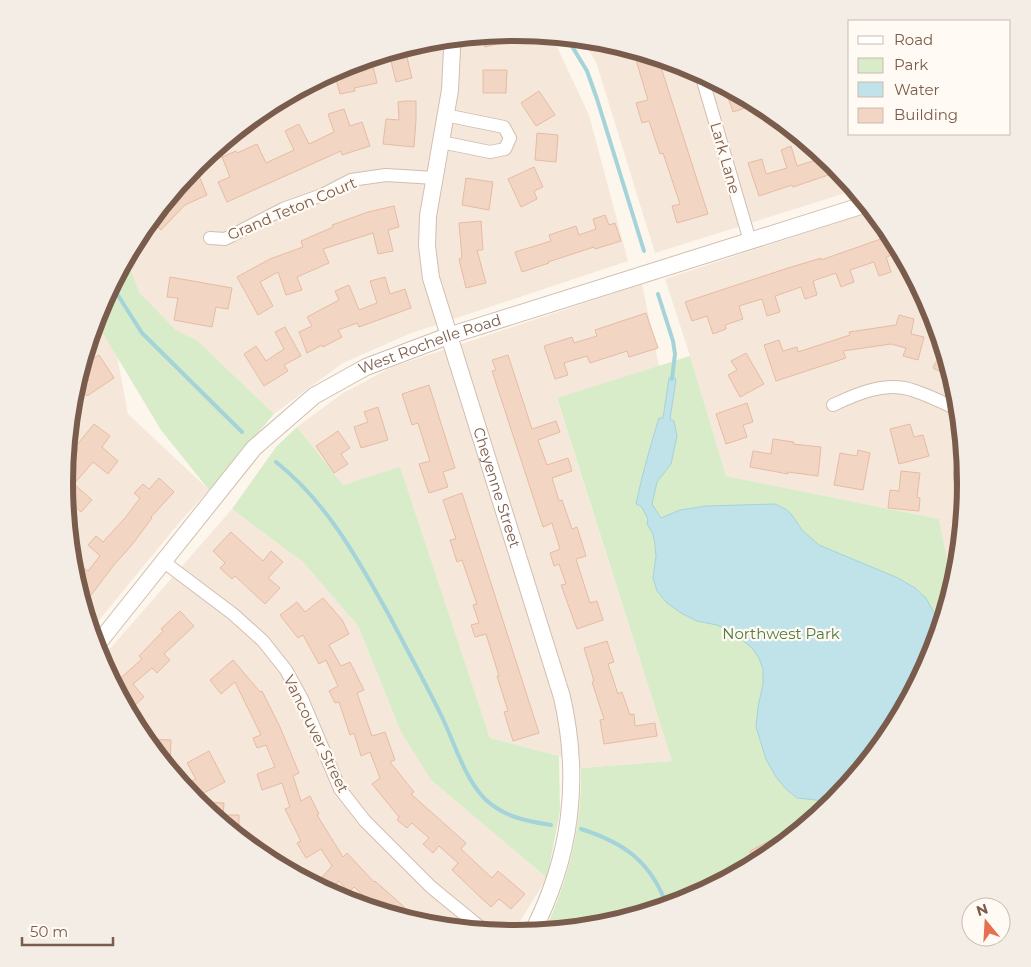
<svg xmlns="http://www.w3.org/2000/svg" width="1031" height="967" font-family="Montserrat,sans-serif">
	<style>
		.residential { fill: #f5e8da }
		.green { fill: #d8ecc9 }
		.water { fill: #bfe3e8; stroke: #a5d3da }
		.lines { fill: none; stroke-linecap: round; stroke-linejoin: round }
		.stream { stroke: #a5d3da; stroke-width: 4 }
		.building { fill: #f3d5c3; stroke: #e6bba3 }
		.minor-casing { stroke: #d1beb0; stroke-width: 14 }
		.tertiary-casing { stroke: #d1beb0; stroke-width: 18 }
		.minor { stroke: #fff; stroke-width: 12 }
		.tertiary { stroke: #fff; stroke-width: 16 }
		.labels { text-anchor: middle; stroke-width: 4.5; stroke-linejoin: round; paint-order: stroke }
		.street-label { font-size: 15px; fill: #7a5c4d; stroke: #fffaf3 }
		.park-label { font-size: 15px; fill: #537a41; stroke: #fffaf3 }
		.rim { fill: none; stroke: #7a5c4d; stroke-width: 6 }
	</style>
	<rect width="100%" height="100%" fill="#fdf6ec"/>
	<g class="residential">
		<path d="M515,33L552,36L589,115L628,261L409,334L343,363L274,414L198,341L176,330L139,292L127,259L141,233L197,164L265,108L343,67L428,41Z"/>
		<path d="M582,39L604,41L688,67L766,109L835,165L855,190L655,253L596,62Z"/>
		<path d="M872,211L891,233L932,311L958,396L966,484L958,572L953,589L939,519L726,476L690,356L665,279Z"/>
		<path d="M642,284L659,366L557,399L672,761L581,768L559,756L490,738L400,468L343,485L297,427L343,393L392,367Z"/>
		<path d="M96,322L117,356L128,414L209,490L178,524L91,630L73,571L65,483L73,395Z"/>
		<path d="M232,509L303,562L358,626L401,732L431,780L547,878L512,934L427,926L343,900L265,858L196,802L140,734L101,659Z"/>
	</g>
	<g class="green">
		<path d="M127,259L139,292L176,330L198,341L274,414L209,490L161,430L96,322L99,311Z"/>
		<path d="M690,356L726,476L939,519L953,589L932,656L890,734L834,803L766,859L688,900L603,926L544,932C569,880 582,825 581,768L672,761L557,398Z"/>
		<path d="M297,427L343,485L400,467L490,738L559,756L560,811L547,878L431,780L401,732L358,626L303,562L232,509L276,447Z"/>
	</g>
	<path class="water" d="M673,376L676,379L670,419L674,421L677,436L671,464L657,482L652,504L661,518L680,510L706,506L775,504L787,510L792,515L802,530L819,545L898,578L915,588L926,598L941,625L932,656L890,734L835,802L797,798L786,789L776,777L766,759L756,727L758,707L763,684V669L759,658L752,648L731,631L717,625L697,621L681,613L667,603L657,591L653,578L656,556L655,545L653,534L647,524L648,519L641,506L636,504C642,475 650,447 659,418H663L669,378Z"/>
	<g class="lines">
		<g class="stream">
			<path d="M567,38L587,71L597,99L644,251"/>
			<path d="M112,286L142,333L242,432"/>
			<path d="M658,294L673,341L675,354L672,379"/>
			<path d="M276,462C327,502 359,561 390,617C407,650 425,682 441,715C454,741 464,778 485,799C504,817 526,821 551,825"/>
			<path d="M581,829C625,843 651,862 667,906"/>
		</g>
	</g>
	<g class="building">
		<path d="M516,32L523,33L524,37L485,47L482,36Z"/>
		<path d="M418,44L420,54L407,57L412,78L396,82L391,61L381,63L379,56Z"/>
		<path d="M633,50L658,58L708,214L677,223L672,206L680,204L663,153L660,154L649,121L642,123L636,103L648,100Z"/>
		<path d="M371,58L377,83L354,88L355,91L340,94L334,72L343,67Z"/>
		<path d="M483,70H507L506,93H483Z"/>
		<path d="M724,86L747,98L757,104L733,112Z"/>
		<path d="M539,91L555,115L536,126L521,103Z"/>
		<path d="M406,101H416V120L414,147L383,144L386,119L399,120L398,102Z"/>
		<path d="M344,109L350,126L362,122L370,146L342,155L341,151L227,202L218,182L230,177L222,157L236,151L237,153L257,144L266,163L294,150L285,131L299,124L309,144L334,132L328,114Z"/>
		<path d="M537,133L558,135L556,162L535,160Z"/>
		<path d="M791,146L797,166L825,157L840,171L793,187L792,185L759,196L748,163L762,159L766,174L787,168L781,150Z"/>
		<path d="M534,167L543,187L534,191L537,199L521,207L508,179Z"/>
		<path d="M197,171L207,195L185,205L161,230L151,220L188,175Z"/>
		<path d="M466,178L493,182L489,210L462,205Z"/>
		<path d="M394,206L399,227L388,230L393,251L378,254L373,233L323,249L329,263L297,277L302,290L286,295L278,272L260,282L273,306L258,315L237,277L270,259L303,247L301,241L333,227L332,225L368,212Z"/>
		<path d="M605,215L609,225L615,223L621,241L595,249L594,247L548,262L549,263L522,272L515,252L551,241L549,235L576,226L579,235L596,229L593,219Z"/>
		<path d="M481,221L483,250H477L486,283L466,288L459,259L462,258L459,223Z"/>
		<path d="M892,235L901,252L886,257L891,272L879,276L874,262L850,270L854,282L841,287L836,273L813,281L817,295L805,299L801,287L775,296L780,312L767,316L762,299L739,306L743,319L725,325L726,329L713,334L707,316L692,321L685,302L782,270L821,258V260Z"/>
		<path d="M170,277L232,288L228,309L216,307L212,327L174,320L178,298L167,297Z"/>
		<path d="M385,277L390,294L405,289L411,308L359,327L357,323L338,330L342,337L323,347L322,345L307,353L299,332L312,326L307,317L339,300L335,291L349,285L359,310L377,303L370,281Z"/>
		<path d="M646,313L658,348L629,357L627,351L590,363L587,356L564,363L568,375L555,379L544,346L572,337L574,343L597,336L595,330Z"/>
		<path d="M899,315L914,319L911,334L924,337L918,360L903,356L906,348L891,344L843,351L846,358L776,381L764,345L779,340L783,351L797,347L798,352L850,335L849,332L896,325Z"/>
		<path d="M285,327L301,356L284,365L288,371L264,386L244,354L256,346L266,361L284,349L275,332Z"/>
		<path d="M943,348L952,378L933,368Z"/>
		<path d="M746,353L764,384L740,397L728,375L737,370L731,361Z"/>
		<path d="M99,355L114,378L87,396L80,386L89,380L81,369L82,366Z"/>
		<path d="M508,355L532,429L556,421L560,432L538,440L547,465L568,458L572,471L552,478L559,501L562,500L572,529L577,527L586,556L576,559L590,603L597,601L603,620L577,629L561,585L566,584L559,564L554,566L550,553L560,549L552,523L543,527L492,371L496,370L492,360Z"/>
		<path d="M429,385L455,468L443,472L448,487L429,493L419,464L430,461L418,423L412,425L402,394Z"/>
		<path d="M747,403L753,422L743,425L747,437L726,444L716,414Z"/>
		<path d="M378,407L388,440L361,448L354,427L368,422L364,412Z"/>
		<path d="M94,424L110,436L102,447L118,461L108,474L93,462L74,484L92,500L81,512L66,499L64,483L67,462L78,449L75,447Z"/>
		<path d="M910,424L914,437L923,435L929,456L899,464L890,429Z"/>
		<path d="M338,431L350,448L341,454L348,464L334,473L316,446Z"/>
		<path d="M773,439L794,442L793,444L821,447L818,476L788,472V474L750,467L753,451L771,454Z"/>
		<path d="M858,450L870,453L863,490L834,485L840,453L857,456Z"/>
		<path d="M901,471L920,473L917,497L920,498L919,511L888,508L890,490L899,491Z"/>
		<path d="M159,478L174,492L151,517L152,518L131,546L113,566L92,594L82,602L73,571L72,559L88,571L100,556L88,545L96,536L103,542L125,518L140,498L134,493L143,484L149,489Z"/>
		<path d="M462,493L539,733L513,741L504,712L508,711L497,676H499L486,634L475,637L471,625L479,623L473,605L477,604L462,560L457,562L450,540L456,539L443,500Z"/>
		<path d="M231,532L263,561L271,551L283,562L268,578L280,588L265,604L235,576L232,579L220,568L225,563L213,551Z"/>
		<path d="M323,598L342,620L349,634L329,645L341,666L350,662L364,690L357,693L372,736L385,732L395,760L390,762L414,792L411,794L466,843L461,849L492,878L498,871L525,894L511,909L499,899L491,907L478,895L452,870L458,863L439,846L433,853L423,844L429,838L412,823L407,828L397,820L399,817L372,784L380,778L370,752L361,756L354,733L350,735L339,702L335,703L329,691L338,686L326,660L319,664L303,635L298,638L280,615L297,602L305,612Z"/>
		<path d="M180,611L194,626L164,654L170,660L157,673L152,668L133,684L144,697L133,707L114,684L142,659L139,656L163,631L161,629Z"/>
		<path d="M607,641L614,662L608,664L618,694L622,692L630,715L634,714L635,726L655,723L657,736L604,744L600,720L604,719L592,682L594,681L584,648Z"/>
		<path d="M233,660L260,692L262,691L280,727L299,773L293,776L301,801L310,796L319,814L317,815L343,857L347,853L374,882L375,881L402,905L420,924L380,911L354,887L349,892L339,881L329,893L315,885L332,866L321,849L306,858L297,843L301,841L285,809L290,807L282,783L262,790L257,774L275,767L266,745L257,748L253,738L261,735L235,682L221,694L210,680Z"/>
		<path d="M145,739L171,740L170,770Z"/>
		<path d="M209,751L225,782L196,797L188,783L196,779L187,763Z"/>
		<path d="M205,802L224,803L223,815H239V828H227L205,809Z"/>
		<path d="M798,826L801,830L766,859L756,864L750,851Z"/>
	</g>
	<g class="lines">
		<defs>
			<g id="minor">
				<path d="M701,74L750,241"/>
				<path d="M441,142L490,152L505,149L510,138L504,127L445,115"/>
				<path d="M210,238L225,239L283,209L322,195L351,180L386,175L435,178"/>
				<path d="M833,405C856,394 886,381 912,390C928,395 944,403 959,410"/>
				<path d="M963,524L960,474L964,461"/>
				<path d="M164,562L233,614L263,641L286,670L302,699L340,789L365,821L431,887L486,932"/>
			</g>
			<g id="tertiary">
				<path id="s1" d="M450,39L452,50L450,90L428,216L427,246L431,278L562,697C581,781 571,857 532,933"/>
				<path id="s2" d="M96,646L254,448L314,396L366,367L448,336L867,204"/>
			</g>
		</defs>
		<use href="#minor" class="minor-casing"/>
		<use href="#tertiary" class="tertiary-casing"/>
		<use href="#minor" class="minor"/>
		<use href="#tertiary" class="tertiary"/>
	</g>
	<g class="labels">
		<g class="street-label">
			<text transform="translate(725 158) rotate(74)" y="5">Lark Lane</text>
			<text transform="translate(292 209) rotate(-23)" y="5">Grand Teton Court</text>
			<text dy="5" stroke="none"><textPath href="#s2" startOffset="460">West Rochelle Road</textPath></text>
			<text dy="5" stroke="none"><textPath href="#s1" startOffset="461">Cheyenne Street</textPath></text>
			<text transform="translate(316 734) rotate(64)" y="5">Vancouver Street</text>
		</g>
		<g class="park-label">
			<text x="781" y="639">Northwest Park</text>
		</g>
	</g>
	<path d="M0 0H1031V967H0ZM73 483a442 442 0 1 1 884 0a442 442 0 1 1-884 0Z" fill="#f4ede6" fill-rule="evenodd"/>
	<path class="rim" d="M73 483a442 442 0 1 1 884 0a442 442 0 1 1-884 0Z"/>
	<rect x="848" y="20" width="162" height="115" fill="#fffaf3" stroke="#cabbb1"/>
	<rect x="858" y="36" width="25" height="8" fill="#ffffff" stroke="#cabbb1"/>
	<text x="894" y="45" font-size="15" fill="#7a5c4d">Road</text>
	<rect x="858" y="58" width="25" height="15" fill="#d8ecc9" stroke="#cabbb1"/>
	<text x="894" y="70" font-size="15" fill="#7a5c4d">Park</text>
	<rect x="858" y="82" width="25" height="15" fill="#bfe3e8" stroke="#cabbb1"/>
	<text x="894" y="95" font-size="15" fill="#7a5c4d">Water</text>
	<rect x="858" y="108" width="25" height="15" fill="#f3d5c3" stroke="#cabbb1"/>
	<text x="894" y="120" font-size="15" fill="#7a5c4d">Building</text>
	<g transform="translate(986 922) rotate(342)"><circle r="24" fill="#fffaf3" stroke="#cabbb1"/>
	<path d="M0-4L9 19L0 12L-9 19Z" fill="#e76f51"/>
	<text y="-8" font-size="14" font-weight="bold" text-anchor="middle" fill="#7a5c4d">N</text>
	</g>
	<path d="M22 937v8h91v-8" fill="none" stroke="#7a5c4d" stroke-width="2.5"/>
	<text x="30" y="937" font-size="15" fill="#7a5c4d" stroke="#fffaf3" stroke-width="4" paint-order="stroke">50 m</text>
</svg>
